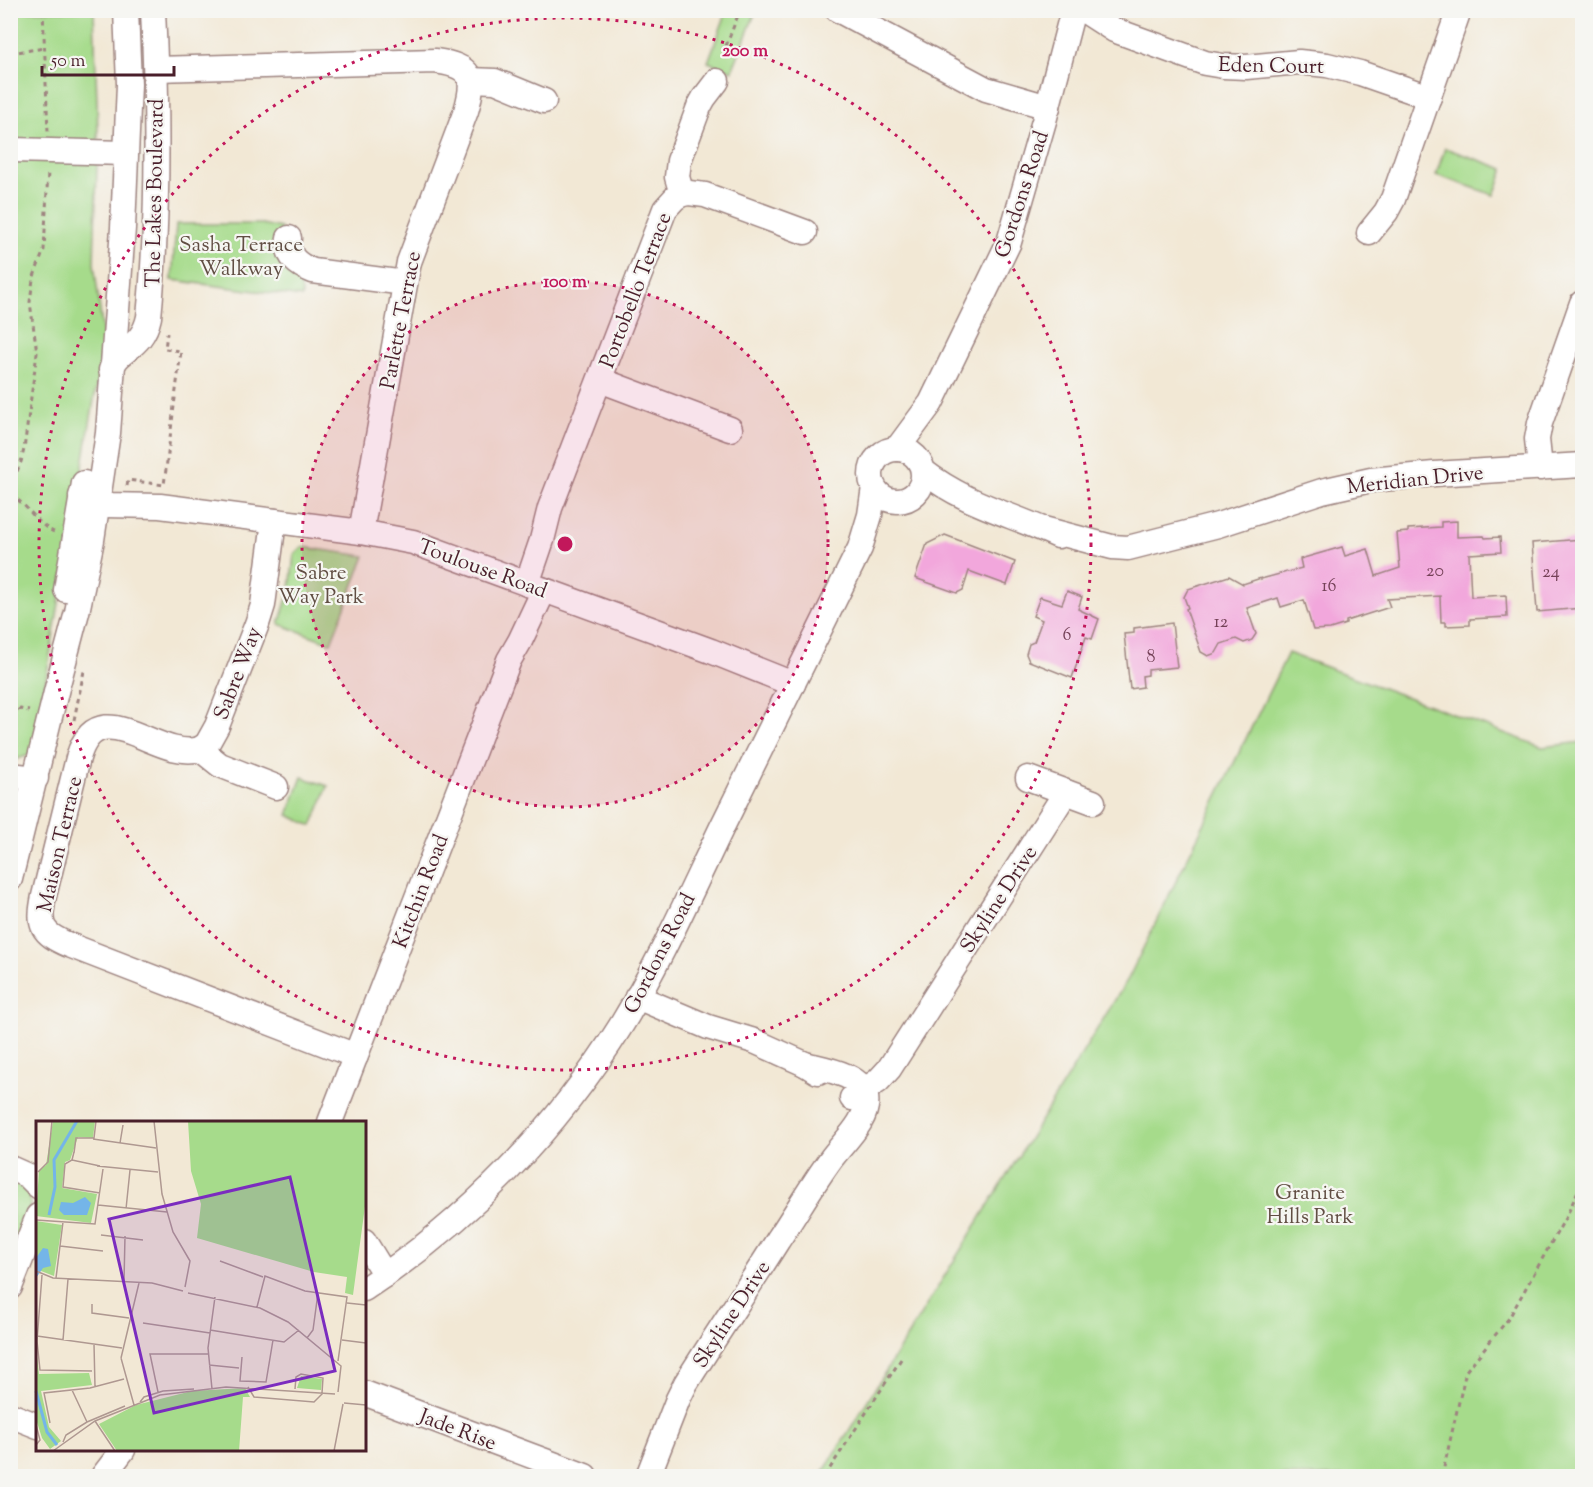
<svg xmlns="http://www.w3.org/2000/svg" width="1593" height="1487" font-family="'Sorts Mill Goudy',serif">
	<style>
		.green { fill: #a6db8b; stroke: #787d5b; stroke-width: 1.5 }
		.building { fill: #f2a7dc }
		.lines { fill: none; stroke-linecap: round; stroke-linejoin: round }
		.minor-casing { stroke: #9e8480; stroke-width: 27 }
		.path { stroke: #9e8480; stroke-width: 3; stroke-dasharray: 4.5 4.5; stroke-linecap: butt }
		.minor { stroke: #fff; stroke-width: 24 }
		.ring { fill: none; stroke: #c2185b; stroke-width: 3; stroke-dasharray: 3 6 }
		.labels { text-anchor: middle; stroke-width: 4.5; stroke-linejoin: round; paint-order: stroke }
		.number-label { font-size: 18px; fill: #744157 }
		.street-label { font-size: 21px; fill: #4a1f2b; stroke: #f6f6f2 }
		.park-label { font-size: 21px; fill: #614e43; stroke: #f6f6f2 }
		.inset-river { fill: none; stroke: #74b5e8; stroke-width: 3 }
		.inset-road { fill: none; stroke: #af9891; stroke-width: 1.5 }
		.view { fill: #7b2cbf; fill-opacity: 0.15; stroke: #7b2cbf; stroke-width: 3 }
		.inset-edge { fill: none; stroke: #4a1f2b; stroke-width: 3 }
		.centre { fill: #c2185b; stroke: #f6f6f2; stroke-width: 3 }
		.ring-label { font-size: 18px; text-anchor: middle; font-weight: bold; fill: #c2185b; stroke: #f6f6f2; stroke-width: 4.5; stroke-linejoin: round; paint-order: stroke }
	</style>
	<rect width="100%" height="100%" fill="#f6f6f2"/>
	<filter id="ink" filterUnits="userSpaceOnUse"><feTurbulence type="fractalNoise" baseFrequency=".0167" numOctaves="2"/><feDisplacementMap in="SourceGraphic" scale="12" xChannelSelector="R" yChannelSelector="G"/><feConvolveMatrix kernelMatrix="1 2 1 2 8 2 1 2 1" color-interpolation-filters="sRGB"/></filter>
	<filter id="wash" filterUnits="userSpaceOnUse"><feTurbulence type="fractalNoise" baseFrequency=".008" numOctaves="4" result="noise"/><feDisplacementMap in="SourceGraphic" scale="24" xChannelSelector="R" yChannelSelector="G"/><feGaussianBlur stdDeviation="1.35" result="paint"/><feColorMatrix in="noise" values="0 0 0 0 0 0 0 0 0 0 0 0 0 0 0 0 0 1.4 0 .05"/><feComposite in="paint" operator="in"/></filter>
	<g filter="url(#wash)">
		<rect width="100%" height="100%" fill="#f2e8d5"/>
		<g class="green">
			<path d="M10,11H94L98,134L94,263L104,342L33,754L11,761Z"/>
			<path d="M727,11H756L732,71L708,62Z"/>
			<path d="M1445,148L1504,169L1494,195L1436,175Z"/>
			<path d="M176,224H262L281,228C278,240 281,256 286,267C293,280 302,279 302,297L172,280Z"/>
			<path d="M302,547L365,556L331,643L279,624L290,589L294,555Z"/>
			<path d="M1288,653L1542,747L1582,742V1476H821L1128,979Z"/>
			<path d="M302,777L328,786L312,826L288,815Z"/>
			<path d="M11,1177C15,1181 22,1184 26,1189C39,1204 17,1244 11,1260Z"/>
		</g>
		<g id="blocks">
			<g class="building">
				<path d="M1457,521V537L1484,536L1485,538L1500,537L1501,552L1469,554L1471,597L1506,595L1507,617L1470,619V625L1446,626V622H1441L1440,596L1387,599L1390,607L1346,621V624L1330,629L1313,630L1304,600L1281,607L1278,598L1247,608L1256,634L1252,640L1244,643L1236,639L1221,644L1216,653L1208,656L1201,652L1186,609L1188,608L1184,597L1188,589L1229,576L1243,584L1261,578V579L1302,568L1300,559L1342,547L1345,556L1368,549L1376,576L1400,568L1397,533L1408,532V529L1441,527V522Z"/>
				<path d="M945,535L1015,562L1007,585L969,571L963,590L957,593L915,578L927,544Z"/>
				<path d="M1582,539V608L1537,612L1532,543Z"/>
				<path d="M1067,591L1082,597L1078,609L1099,619L1092,639L1086,637L1072,678L1029,661L1026,654L1029,644L1034,642L1042,620L1033,616L1040,597L1062,604Z"/>
				<path d="M1172,623L1177,667L1148,670V675L1142,676L1143,687L1130,689L1124,634L1134,633V628Z"/>
			</g>
		</g>
	</g>
	<g filter="url(#ink)">
		<use href="#blocks" fill-opacity="0" stroke="#9e8480" stroke-width="1.5"/>
		<g class="lines">
			<defs>
				<g id="minor">
					<path d="M838,10L986,89L1048,107"/>
					<path d="M1083,10L1114,30L1205,63L1223,66L1246,67L1299,62L1327,65L1360,73L1429,97"/>
					<path d="M156,69L435,61C472,66 476,77 466,111L409,262L361,532"/>
					<path d="M470,80L495,81L544,101"/>
					<path d="M13,150L125,153"/>
					<path d="M682,194L689,193L705,195L805,232"/>
					<path d="M1369,233L1386,212L1393,199L1459,10"/>
					<path d="M289,238C286,256 297,265 313,271L405,283"/>
					<path d="M111,370C117,348 142,350 149,317C159,215 158,113 153,10"/>
					<path d="M600,380L730,429"/>
					<path d="M897,449L931,403L1009,242L1044,121L1073,10"/>
					<circle cx="897" cy="475" r="26"/>
					<path d="M1540,468L1537,439L1540,423L1582,303"/>
					<path d="M923,471C967,505 1009,513 1058,536"/>
					<path d="M81,496L104,505L160,506L361,532L413,542L711,651L793,684"/>
					<path d="M1044,529L1112,547L1128,548L1218,525L1322,491L1371,480L1434,474L1582,465"/>
					<path d="M527,584L542,540L550,508L665,209L675,198L682,194L677,177L679,161L699,107L704,98L717,81"/>
					<path d="M66,590L84,483"/>
					<path d="M200,749L207,744L217,726L257,624L263,605L274,521"/>
					<path d="M10,775L36,778"/>
					<path d="M1028,778L1093,802"/>
					<path d="M276,787L220,765L200,749C157,762 98,688 78,758L44,896C38,926 41,933 69,945L356,1056"/>
					<path d="M10,879L57,688L77,612L92,540L108,433L123,228L129,84L126,10"/>
					<path d="M637,997L708,1027L754,1041L805,1064L818,1072"/>
					<path d="M852,1098L878,1081L889,1069L1066,792"/>
					<path d="M330,1122L509,660L520,641L544,590"/>
					<path d="M10,1168L28,1176L38,1186"/>
					<path d="M364,1241L385,1275"/>
					<path d="M10,1287L38,1216"/>
					<path d="M364,1289C468,1221 557,1129 622,1024C660,962 691,891 723,825C769,733 814,640 860,548L870,515L874,487"/>
					<path d="M364,1393L585,1476"/>
					<path d="M10,1415L38,1426"/>
					<path d="M103,1476L123,1450"/>
					<path d="M648,1476L678,1399L686,1383C716,1335 748,1288 778,1240C796,1213 812,1185 831,1159C843,1142 870,1120 866,1097C862,1074 824,1069 805,1064"/>
				</g>
			</defs>
			<use href="#minor" class="minor-casing"/>
			<g class="path">
				<path d="M43,10L48,132"/>
				<path d="M726,46L740,10"/>
				<path d="M10,53L45,48"/>
				<path d="M127,486L128,480L164,485L181,351L165,349L167,333"/>
				<path d="M10,488L21,462L24,449L37,353L30,302L33,279L44,250L48,171"/>
				<path d="M10,495C28,504 36,524 54,532"/>
				<path d="M10,714L20,709L29,711"/>
				<path d="M74,720L84,671"/>
				<path d="M825,1476L903,1356"/>
				<path d="M1442,1476L1466,1371L1509,1318L1568,1213L1582,1182"/>
			</g>
			<use href="#minor" class="minor"/>
		</g>
	</g>
	<circle cx="565" cy="544" r="263" fill="#c2185b" fill-opacity=".12"/>
	<g class="ring">
		<circle cx="565" cy="544" r="263"/>
		<circle cx="565" cy="544" r="526"/>
	</g>
	<g class="labels">
		<g class="number-label">
			<text x="1435" y="576">20</text>
			<text x="1551" y="577">24</text>
			<text x="1329" y="591">16</text>
			<text x="1221" y="627">12</text>
			<text x="1067" y="640">6</text>
			<text x="1151" y="662">8</text>
		</g>
		<g class="street-label">
			<text transform="translate(1271 65) rotate(1)" y="7">Eden Court</text>
			<text transform="translate(154 193) rotate(-89)" y="7">The Lakes Boulevard</text>
			<text transform="translate(1021 194) rotate(-72)" y="7">Gordons Road</text>
			<text transform="translate(635 290) rotate(-69)" y="7">Portobello Terrace</text>
			<text transform="translate(400 320) rotate(-79)" y="7">Parlette Terrace</text>
			<text transform="translate(1415 479) rotate(-6)" y="7">Meridian Drive</text>
			<text transform="translate(483 568) rotate(20)" y="7">Toulouse Road</text>
			<text transform="translate(237 673) rotate(-69)" y="7">Sabre Way</text>
			<text transform="translate(59 844) rotate(-77)" y="7">Maison Terrace</text>
			<text transform="translate(420 891) rotate(-69)" y="7">Kitchin Road</text>
			<text transform="translate(998 899) rotate(-57)" y="7">Skyline Drive</text>
			<text transform="translate(659 953) rotate(-63)" y="7">Gordons Road</text>
			<text transform="translate(731 1314) rotate(-57)" y="7">Skyline Drive</text>
			<text transform="translate(458 1429) rotate(21)" y="7">Jade Rise</text>
		</g>
		<g class="park-label">
			<text x="241" y="251">Sasha Terrace<tspan x="241" dy="24">Walkway</tspan></text>
			<text x="321" y="579">Sabre<tspan x="321" dy="24">Way Park</tspan></text>
			<text x="1310" y="1199">Granite<tspan x="1310" dy="24">Hills Park</tspan></text>
		</g>
	</g>
	<g transform="translate(36 1121)">
		<rect width="330" height="330" fill="#f2e8d5"/>
		<path d="M17,0H59L57,17L42,16L34,39L29,41L26,67L61,73L55,102L0,95L3,49L10,44ZM330,0V78L317,174L309,172L311,156L278,151L161,117L165,83L155,50L152,0ZM0,100L26,104L18,155L0,148ZM0,227L3,253L53,252L56,264L5,270L13,306L25,320L14,328L6,317L0,298ZM265,255L286,258L285,269L261,267ZM209,267L214,276H207L203,330H81L63,303L100,284L156,270Z" fill="#a6db8b"/>
		<path d="M49,76L55,82L51,94H28L23,89L25,81L37,82ZM7,127L12,128L15,145L7,147L0,157V137Z" fill="#74b5e8"/>
		<path class="inset-river" d="M13,94L19,66L18,39L41,0M0,270L11,311L21,324"/>
		<path class="inset-road" d="M118,0L126,73L137,111L154,140L149,166M57,18L120,27M84,22L87,4M38,31L36,39L29,43L27,66L64,72M38,32L40,17H58L60,0M36,39L64,45M61,45L122,51M2,51L12,41L16,0M62,84L131,91M90,88L94,49M0,99L59,103L67,48M65,114L107,119M24,125L67,130M184,140L227,156M0,150L17,157L116,162L147,170M6,154L1,220L4,249L56,250M20,157L27,101M88,161L89,115M152,172L224,187L252,201L305,245L302,271M311,182L330,184M56,183V192L93,197M221,186L229,155L269,170L311,176L302,240M107,202L174,212M174,209L248,221L263,209M1,215L86,227M271,217L277,209L282,172M27,219L32,158M306,219L330,222M58,223L59,266M206,236L204,260L230,261L237,219M85,237L103,162M85,237L98,284M173,244L203,247M212,266L218,276L278,281L287,272M176,268L172,227L179,176M259,268L260,256L265,253L287,257L286,272M36,269L51,301M122,271L114,233H172M104,281L108,276L127,270L158,268M308,282L330,284M59,300L79,330M14,302L8,272L54,267L88,258M0,304L4,319L0,324M27,321L30,314L51,301L89,285M17,330L59,300L124,274L190,266L299,273M298,330L307,283"/>
		<path class="view" d="M254,56L299,250L118,292L73,98Z"/>
		<rect width="330" height="330" class="inset-edge"/>
	</g>
	<circle cx="565" cy="544" r="9" class="centre"/>
	<g class="ring-label">
		<text x="745" y="56">200 m</text>
		<text x="565" y="287">100 m</text>
	</g>
	<rect width="1593" height="1487" fill="none" stroke="#f6f6f2" stroke-width="36"/>
	<path d="M42 66v9h132v-9" fill="none" stroke="#4a1f2b" stroke-width="3"/>
	<text x="51" y="66" font-size="18" fill="#4a1f2b" stroke="#f6f6f2" stroke-width="4.5" paint-order="stroke">50 m</text>
</svg>
